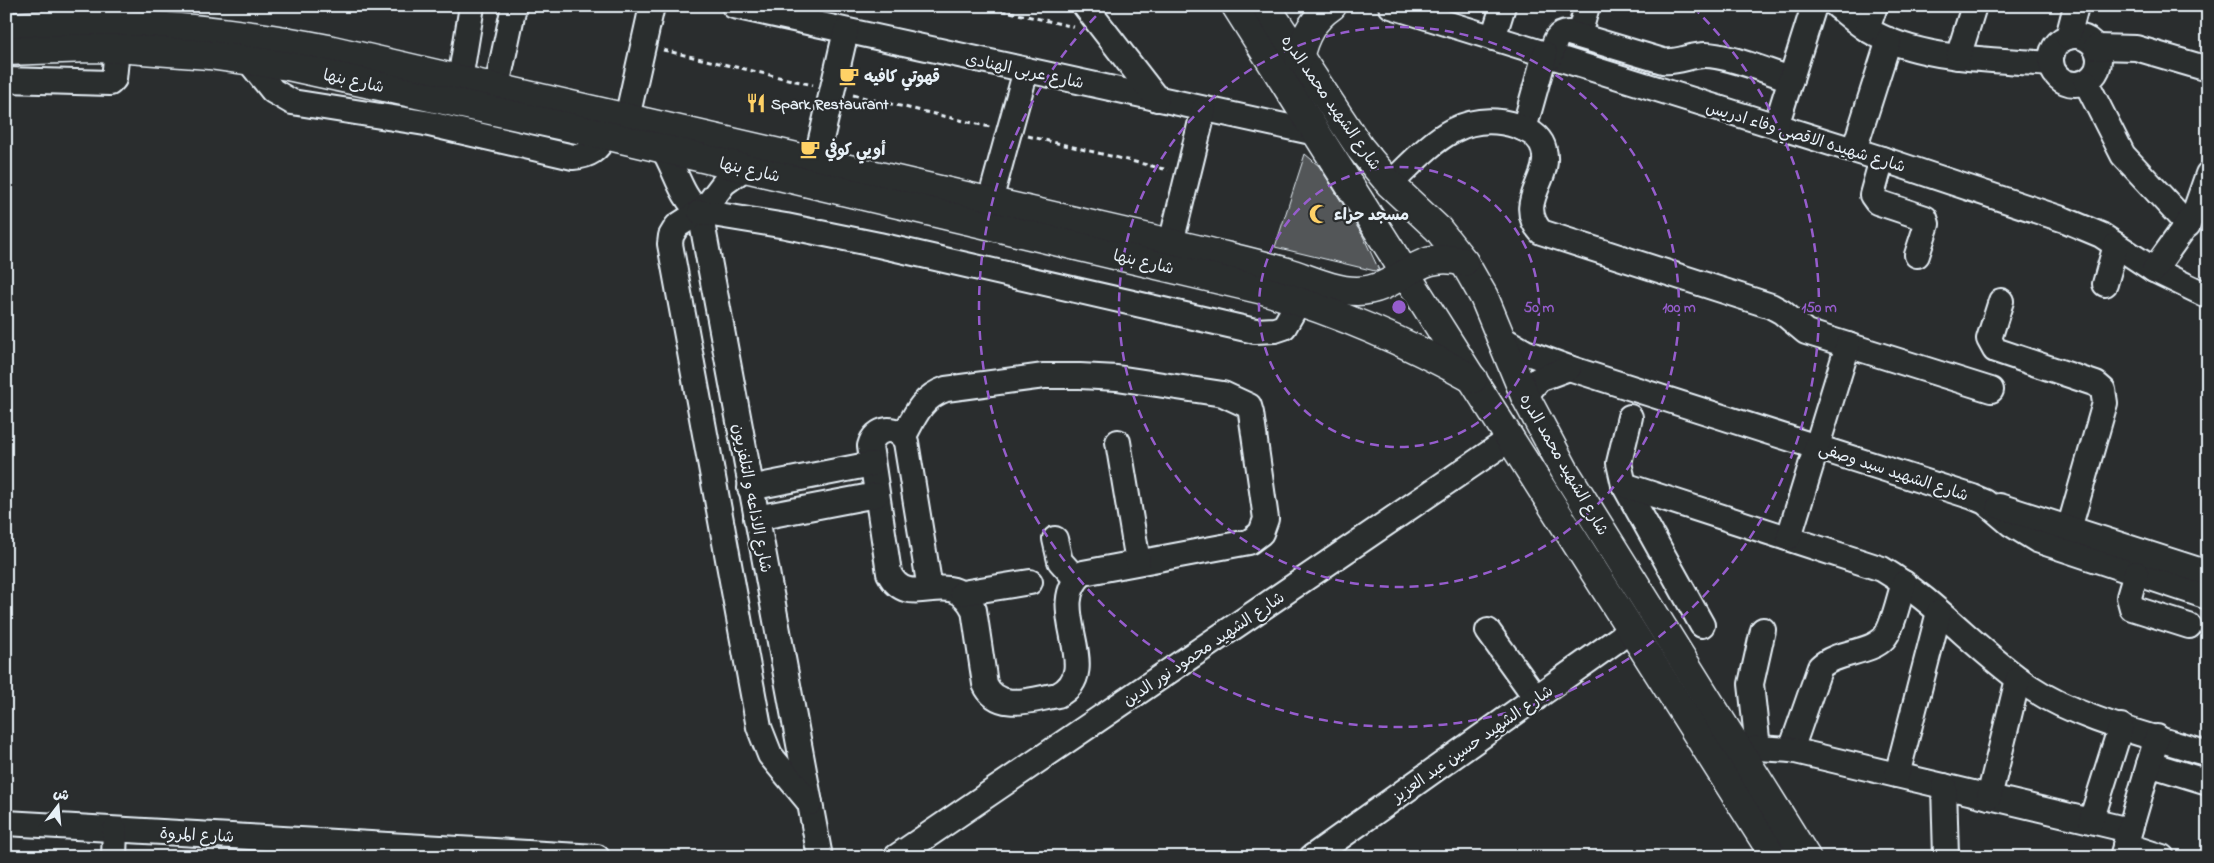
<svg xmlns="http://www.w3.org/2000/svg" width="2214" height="863" font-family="'Indie Flower','Playpen Sans Arabic',sans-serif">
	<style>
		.building { fill: #535759; stroke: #e8f1f8 }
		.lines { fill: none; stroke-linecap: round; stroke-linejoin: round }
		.minor-casing { stroke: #e8f1f8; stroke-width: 28 }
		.major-casing { stroke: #e8f1f8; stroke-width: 31 }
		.path { stroke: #e8f1f8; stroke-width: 3; stroke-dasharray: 5 4; stroke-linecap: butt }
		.minor { stroke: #2a2d2e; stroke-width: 24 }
		.major { stroke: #2a2d2e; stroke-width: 28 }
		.ring { fill: none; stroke: #965dcd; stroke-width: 2.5; stroke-dasharray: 9 6 }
		.labels { text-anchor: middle; stroke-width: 4.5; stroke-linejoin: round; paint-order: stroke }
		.street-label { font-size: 16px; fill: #e8f1f8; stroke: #2a2d2e }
		.poi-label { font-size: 16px; font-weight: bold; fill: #e8f1f8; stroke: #2a2d2e; text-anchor: start }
		.centre { fill: #965dcd; stroke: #2a2d2e; stroke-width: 2.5 }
		.ring-label { font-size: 15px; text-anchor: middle; font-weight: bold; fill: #965dcd; stroke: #2a2d2e; stroke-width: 4.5; stroke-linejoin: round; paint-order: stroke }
	</style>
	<rect width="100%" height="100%" fill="#2a2d2e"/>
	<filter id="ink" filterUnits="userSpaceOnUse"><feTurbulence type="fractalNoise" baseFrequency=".02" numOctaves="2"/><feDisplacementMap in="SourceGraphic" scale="10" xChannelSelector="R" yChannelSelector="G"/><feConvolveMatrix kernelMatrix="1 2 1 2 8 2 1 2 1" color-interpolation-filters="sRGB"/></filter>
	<g filter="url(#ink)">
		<path class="building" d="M1305,154L1319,166L1363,236L1379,270L1375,271L1275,247Z"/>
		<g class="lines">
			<defs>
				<g id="minor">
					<path d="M734,6L1316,133"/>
					<path d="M1085,6L1157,99"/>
					<path d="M1391,6L1882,159L2065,220L2101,235L2154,270L2208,296"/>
					<path d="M1837,6C1847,14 1857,23 1868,30C1921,61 1990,59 2050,64"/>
					<path d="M1867,29L1875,6"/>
					<path d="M1579,35L1587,6"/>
					<circle cx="2075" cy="60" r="24"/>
					<path d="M2068,37L2076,6"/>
					<path d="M1493,38L1503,6"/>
					<path d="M2096,47L2136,48L2208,69"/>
					<path d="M1551,56C1554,45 1555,32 1569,33L1663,61C1678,63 1690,55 1705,55C1728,55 1768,72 1791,79"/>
					<path d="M1958,57L1974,6"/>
					<path d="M248,60L273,91L292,102L425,123L573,157C589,156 598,150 605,135"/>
					<path d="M6,80L110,83L114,79L117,49"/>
					<path d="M2086,82L2123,155L2188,225"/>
					<path d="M457,98L472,6"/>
					<path d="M493,105L514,6"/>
					<path d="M627,118L652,6"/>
					<path d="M1776,126L1814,6"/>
					<path d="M1524,129L1545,54"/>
					<path d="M663,149C676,170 681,197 700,212L820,857"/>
					<path d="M1854,150L1889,40"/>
					<path d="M1882,159L1872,195L1877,202L1925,218L1927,224L1917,255"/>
					<path d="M816,161L846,31"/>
					<path d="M745,168L724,183L705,208L677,226L671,236L670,244L759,727L770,755L810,803"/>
					<path d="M1390,184C1428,148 1459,107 1517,126C1529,130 1541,136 1544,150C1552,179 1514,202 1541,232L1771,306L1782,312L1806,332L1991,390"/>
					<path d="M990,201L1026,70"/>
					<path d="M700,212L786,226L879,245L1255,331L1275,330L1284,327L1299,301"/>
					<path d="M1171,243L1204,109"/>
					<path d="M2154,270L2194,214L2208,174"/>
					<path d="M2105,284L2116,245"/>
					<path d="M2001,301L1989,339L1995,350L2096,384L2103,390L2105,403L2069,529"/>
					<path d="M1499,337L1525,352L1569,368L1973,497L1985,502L2011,524L2037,540L2208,597"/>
					<path d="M1525,396L1539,379L1569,368"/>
					<path d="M1630,417L1619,463L1624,485L1702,625"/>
					<path d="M904,436C915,415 922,397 946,389L1044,376H1080L1117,378L1223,394L1249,406L1251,413L1266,519L1261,533L1249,542L1083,573C1042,606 1106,671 1058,695C1033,699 998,713 985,684L974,610C950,562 910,615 889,573L870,446C875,427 897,424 906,442L930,589"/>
					<path d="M1118,442L1138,562"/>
					<path d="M1624,485L1882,569C1937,602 1978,652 2030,687C2079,720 2152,736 2208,754"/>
					<path d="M750,488L872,464"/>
					<path d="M1999,506L2208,573"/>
					<path d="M756,518L876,495"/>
					<path d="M1789,537L1848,345"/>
					<path d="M1055,539L1060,561L1076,579"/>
					<path d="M2136,573L2129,597L2132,608L2189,626"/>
					<path d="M962,593L1030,582"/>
					<path d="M1488,631L1536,698"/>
					<path d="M1758,748L1751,684L1763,630"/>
					<path d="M1791,750L1820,667C1836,651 1870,654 1884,638C1893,628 1899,597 1904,583"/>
					<path d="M1740,753L1758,748L1791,750L2129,830"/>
					<path d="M2149,764L2208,782"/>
					<path d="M1897,775L1939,612"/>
					<path d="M1944,786L1946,857"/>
					<path d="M1989,797L2018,679"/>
					<path d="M2091,821L2121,726"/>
					<path d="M6,823L597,857"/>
					<path d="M2125,845L2162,857"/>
					<path d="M114,857L115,830"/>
					<path d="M896,857L1510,439"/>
					<path d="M1312,857L1631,630"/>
					<path d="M2122,857L2157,737"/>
				</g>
				<g id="major">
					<path d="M1236,6L1775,857"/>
					<path d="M1266,6L1360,148L1390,184L1438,229L1464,262L1484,297L1525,396L1566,473L1806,857"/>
					<path d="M6,27C47,25 87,23 128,25C196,27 262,36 328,49L1205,251C1233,258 1260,264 1287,272C1309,279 1334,291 1357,291C1402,290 1415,248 1464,262"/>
					<path d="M6,51L89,48L129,49L209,55L288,66L605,135L1263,290C1337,312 1405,341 1473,379"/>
					<path d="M1299,58C1304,36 1313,19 1332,6"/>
				</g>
			</defs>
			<use href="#minor" class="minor-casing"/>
			<use href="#major" class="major-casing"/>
			<g class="path">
				<path d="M984,6L1074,27"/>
				<path d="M663,50L813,85"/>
				<path d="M853,95L990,127"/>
				<path d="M1028,136L1168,170"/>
			</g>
			<use href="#minor" class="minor"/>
			<use href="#major" class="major"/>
		</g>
	</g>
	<g class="ring">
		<circle cx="1399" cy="307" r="140"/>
		<circle cx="1399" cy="307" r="280"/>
		<path d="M1693 7A420 420 0 1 1 1105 7"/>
	</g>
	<defs>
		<symbol id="cafe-bare" viewBox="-9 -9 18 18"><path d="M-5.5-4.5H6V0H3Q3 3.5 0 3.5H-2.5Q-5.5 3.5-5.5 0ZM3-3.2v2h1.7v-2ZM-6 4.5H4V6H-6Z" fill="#ffd166" stroke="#2a2d2e" stroke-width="2.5" paint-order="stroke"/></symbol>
		<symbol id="restaurant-bare" viewBox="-9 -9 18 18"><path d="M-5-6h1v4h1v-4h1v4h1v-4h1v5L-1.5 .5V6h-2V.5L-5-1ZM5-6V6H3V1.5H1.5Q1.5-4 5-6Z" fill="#ffd166" stroke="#2a2d2e" stroke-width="2.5" paint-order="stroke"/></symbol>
		<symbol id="mosque-bare" viewBox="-9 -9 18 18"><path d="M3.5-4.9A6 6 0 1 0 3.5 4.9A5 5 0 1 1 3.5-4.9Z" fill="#ffd166" stroke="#2a2d2e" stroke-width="2.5" paint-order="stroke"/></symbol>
	</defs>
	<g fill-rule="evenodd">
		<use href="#cafe-bare" x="835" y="62" width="28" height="28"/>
		<use href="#restaurant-bare" x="742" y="89" width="28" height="28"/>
		<use href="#cafe-bare" x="796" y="135" width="28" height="28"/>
		<use href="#mosque-bare" x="1305" y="200" width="28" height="28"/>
	</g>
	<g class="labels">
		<g class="street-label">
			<text transform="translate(1025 70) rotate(12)" y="6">شارع عربى الهنادى</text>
			<text transform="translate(354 80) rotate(12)" y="6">شارع بنها</text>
			<text transform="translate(1332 102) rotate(55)" y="6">شارع الشهيد محمد الدره</text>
			<text transform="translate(1806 136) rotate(17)" y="6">شارع شهيده الاقصي وفاء ادريس</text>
			<text transform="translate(750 169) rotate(13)" y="6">شارع بنها</text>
			<text transform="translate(1144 261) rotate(13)" y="6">شارع بنها</text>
			<text transform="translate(1565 464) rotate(60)" y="6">شارع الشهيد محمد الدره</text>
			<text transform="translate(1894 471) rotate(18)" y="6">شارع الشهيد سيد وصفى</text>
			<text transform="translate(753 498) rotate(79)" y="6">شارع الاذاعه و التلفزيون</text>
			<text transform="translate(1203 648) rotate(-34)" y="6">شارع الشهيد محمود نور الدين</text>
			<text transform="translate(1472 743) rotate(-35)" y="6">شارع الشهيد حسين عبد العزيز</text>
			<text transform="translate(197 834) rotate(3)" y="6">شارع المروة</text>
		</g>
		<g class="poi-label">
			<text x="864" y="82">قهوتي كافيه</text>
			<text x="771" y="109">Spark Restaurant</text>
			<text x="825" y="155">أويي كوفي</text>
			<text x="1334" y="220">مسجد حراء</text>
		</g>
	</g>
	<circle cx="1399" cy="307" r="8" class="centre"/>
	<g class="ring-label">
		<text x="1539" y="312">50 m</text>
		<text x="1679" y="312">100 m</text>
		<text x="1819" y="312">150 m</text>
	</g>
	<rect width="2214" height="863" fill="none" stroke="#2a2d2e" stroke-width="25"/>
	<rect x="12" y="12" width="2189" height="838" fill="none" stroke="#e8f1f8" stroke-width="2" filter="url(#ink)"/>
	<g transform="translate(58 806) rotate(16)" stroke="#2a2d2e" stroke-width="4" paint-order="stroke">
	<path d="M0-4L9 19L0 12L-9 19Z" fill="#e8f1f8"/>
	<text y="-8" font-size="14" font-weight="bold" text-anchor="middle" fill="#e8f1f8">ش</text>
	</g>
</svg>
